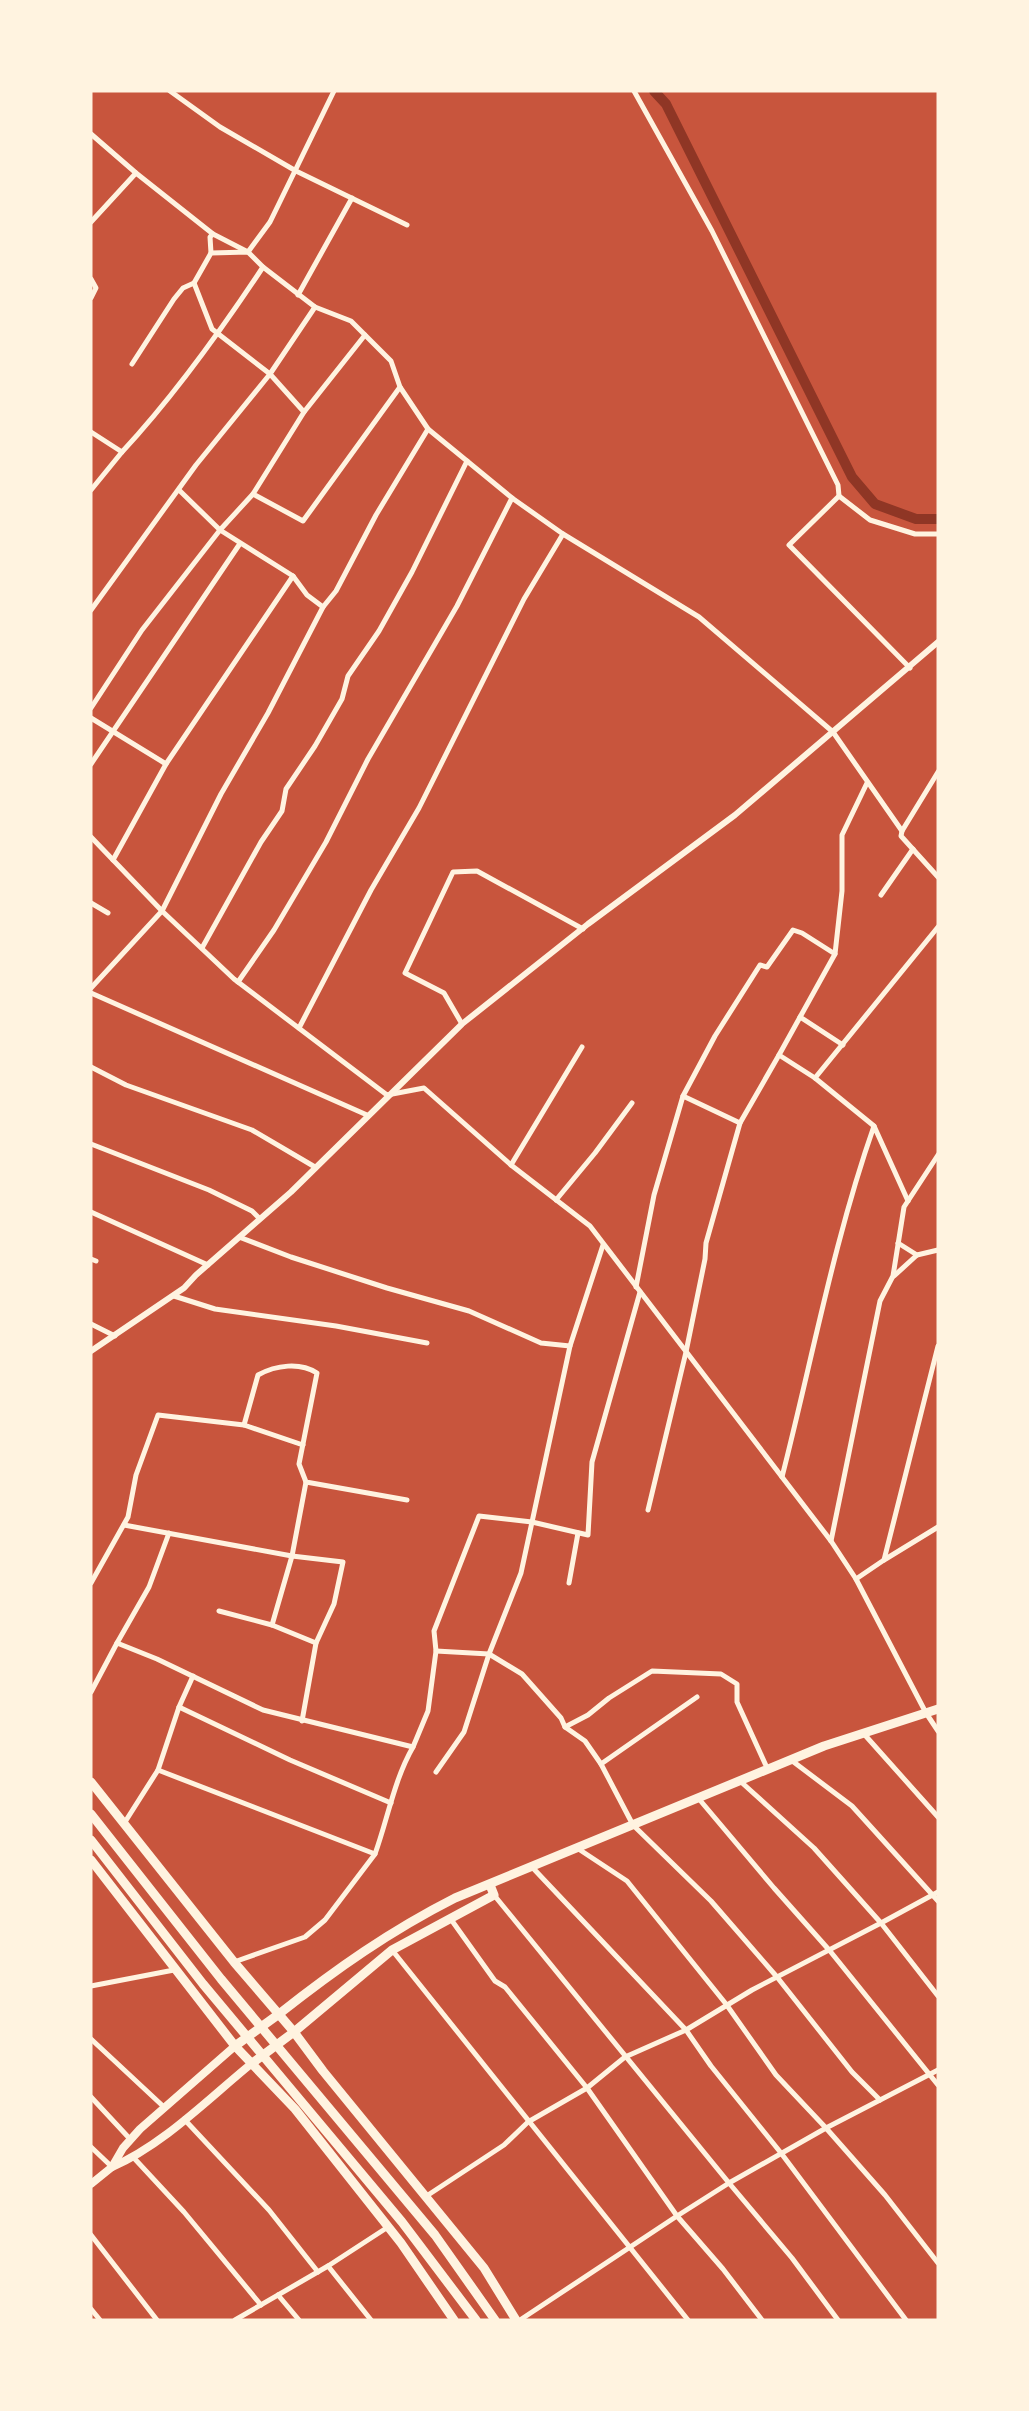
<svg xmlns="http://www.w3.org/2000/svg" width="1029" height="2411" font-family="'Golos Text',sans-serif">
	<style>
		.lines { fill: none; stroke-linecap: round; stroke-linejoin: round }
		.canal { stroke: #8f3625; stroke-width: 10 }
		.minor { stroke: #fff3e0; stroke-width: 5 }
		.tertiary { stroke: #fff3e0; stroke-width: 6 }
		.secondary { stroke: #fff3e0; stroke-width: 8 }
		.primary { stroke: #fff3e0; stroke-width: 9 }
		.trunk { stroke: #fff3e0; stroke-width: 9 }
	</style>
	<rect width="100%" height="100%" fill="#c8553d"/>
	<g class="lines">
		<path class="canal" d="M654,91L666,104L852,477L875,504L916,519H938"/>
		<g class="minor">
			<path d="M170,91L220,127L296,171L407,225"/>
			<path d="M634,91L712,231L838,485L839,496L789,545L910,668"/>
			<path d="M91,134L136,173L213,234L210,237L211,253"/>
			<path d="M91,222L136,173"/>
			<path d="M213,234L248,252L270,222L334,91"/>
			<path d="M91,279L96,288L91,298"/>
			<path d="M298,295L352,198"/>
			<path d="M315,307L270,374L304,412L253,494L303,521L400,387"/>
			<path d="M132,364L174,299L183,288L194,283"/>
			<path d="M304,412L365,335"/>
			<path d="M91,432L122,452C175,395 220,332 263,267"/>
			<path d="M91,490L122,452"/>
			<path d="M179,490L220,530L293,576L307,595L323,607"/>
			<path d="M839,496L870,520L915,534H938"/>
			<path d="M563,534L699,617L833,732L902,831L901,836L938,877"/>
			<path d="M91,610L196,465L270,374L212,329L194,283L211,253L248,252L263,267L315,307L351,321L391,361L400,387L428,429L512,498L563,534L524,599L419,808L371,890L299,1028"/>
			<path d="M91,708L142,630L220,530L253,494"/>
			<path d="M91,718L166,764"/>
			<path d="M91,764L239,545"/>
			<path d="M902,831L938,772"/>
			<path d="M91,837L162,911L234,979L387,1095L424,1088L511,1165L590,1226L831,1541L856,1579L926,1713L938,1731"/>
			<path d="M113,860L166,764L293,576"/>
			<path d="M881,895L913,849"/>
			<path d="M91,903L108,913"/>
			<path d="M202,948L261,842L282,811L286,789L315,746L342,699L348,676L379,631L412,572L467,461"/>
			<path d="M835,954L842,891V835L867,783"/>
			<path d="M238,982L274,930L326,842L368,759L457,606L512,498"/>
			<path d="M91,988L162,911L221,794L268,713L323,607L336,591L376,515L428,429"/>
			<path d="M91,993L367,1115"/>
			<path d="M800,1017L843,1045"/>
			<path d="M462,1024L444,993L405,973L453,872L477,871L583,929"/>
			<path d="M91,1067L126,1085L252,1130L315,1167"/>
			<path d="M815,1078L938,927"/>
			<path d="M683,1096L715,1036L760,965L767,967L793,930L802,933L835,954L779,1055"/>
			<path d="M91,1144L209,1190L252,1211L260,1219"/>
			<path d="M511,1165L582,1047"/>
			<path d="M556,1200L595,1153L632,1103"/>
			<path d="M91,1212L208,1265"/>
			<path d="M239,1237L291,1257L387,1288L469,1311L541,1343L570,1346"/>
			<path d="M898,1243L917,1255"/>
			<path d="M91,1259L96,1261"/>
			<path d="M894,1276L917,1255L938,1250"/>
			<path d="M636,1287L654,1195L683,1096L740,1123"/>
			<path d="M174,1296L215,1309L336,1326L427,1343"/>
			<path d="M91,1324L115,1336"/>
			<path d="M244,1425L303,1445"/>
			<path d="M782,1477C812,1360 834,1240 874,1126L908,1201"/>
			<path d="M648,1510L686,1352L705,1259L706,1243L740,1123L779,1055L815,1078L874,1126"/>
			<path d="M124,1525L292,1556L343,1562L334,1604L316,1643L302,1721"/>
			<path d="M831,1541L880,1301L893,1276L904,1207L938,1155"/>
			<path d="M884,1560L938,1527"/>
			<path d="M856,1579L884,1560L938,1346"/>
			<path d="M91,1583L128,1517L136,1475L158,1415L244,1425L258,1375C276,1365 300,1362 317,1373L299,1464L306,1482L407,1500"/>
			<path d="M569,1583L578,1533"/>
			<path d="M219,1611L272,1625L316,1643"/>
			<path d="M272,1625L292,1556L306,1482"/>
			<path d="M117,1643L149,1587L169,1533"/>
			<path d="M436,1651L489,1654L522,1674L561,1718L565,1727L585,1741L601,1764L633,1825L711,1901L777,1977L852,2072L880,2100"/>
			<path d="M91,1692L117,1643L157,1659L263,1710L413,1747C394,1780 388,1818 375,1854"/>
			<path d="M179,1707L290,1760L391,1803"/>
			<path d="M565,1727L588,1715L609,1698L652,1671L721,1674L737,1684V1702L768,1770"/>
			<path d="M864,1734L938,1817"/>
			<path d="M413,1747L428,1711L436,1651L434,1631L479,1516L532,1522L588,1535L592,1462L640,1292"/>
			<path d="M791,1760L852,1806L938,1901"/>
			<path d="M601,1764L697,1697"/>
			<path d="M158,1770L179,1707L193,1676"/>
			<path d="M436,1772L464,1732L489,1654L521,1573L570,1346L603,1245"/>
			<path d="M699,1799L774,1888L830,1951L938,2085"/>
			<path d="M125,1822L158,1770L375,1854L325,1920L305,1937L234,1962"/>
			<path d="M577,1848L627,1881L726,2004L776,2075L826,2128L938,2070"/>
			<path d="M531,1866L686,2030L711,2066L781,2153L906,2320"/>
			<path d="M938,1892L881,1923L938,1996"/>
			<path d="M494,1895L729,2183L826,2128L885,2195L938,2263"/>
			<path d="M450,1918L495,1981L505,1987L587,2088L677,2216L729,2183L792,2258L838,2320"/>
			<path d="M392,1950L688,2320"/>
			<path d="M91,1986L174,1970"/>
			<path d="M91,2039L165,2108"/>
			<path d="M91,2097L130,2139"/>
			<path d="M184,2119L269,2210L318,2272"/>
			<path d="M91,2147L112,2167"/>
			<path d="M133,2157L184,2212L261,2305"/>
			<path d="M425,2197L504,2145L528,2122L587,2088L625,2057L686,2030L752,1990L881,1923L814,1848L740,1781"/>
			<path d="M91,2235L157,2320"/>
			<path d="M328,2266L371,2320"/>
			<path d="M278,2295L299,2320"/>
			<path d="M91,2309L100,2320"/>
			<path d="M235,2320L328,2266L388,2227"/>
			<path d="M520,2320L677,2216L723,2269L762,2320"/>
		</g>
		<path class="tertiary" d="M91,1351L184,1288L196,1275L291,1192L462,1024L588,924L735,815L938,642"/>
		<g class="secondary">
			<path d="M112,2167C163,2145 208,2099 251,2064"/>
			<path d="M91,2184L112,2167L123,2148L140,2129L235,2046"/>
		</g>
		<g class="primary">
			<path d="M91,1782L234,1962L294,2032L323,2071L484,2268L516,2320"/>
			<path d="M91,1860L235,2046L295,2109L401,2243L454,2320"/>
			<path d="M279,2014C336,1969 390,1931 455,1898L824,1746L938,1709"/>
			<path d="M251,2064L294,2032L392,1950L494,1895L490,1885"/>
		</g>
		<g class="trunk">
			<path d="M91,1814L221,1979L435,2235L495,2320"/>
			<path d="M91,1840L203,1984L402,2222L476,2320"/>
			<path d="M235,2046L279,2014"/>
		</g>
	</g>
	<rect width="1029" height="2411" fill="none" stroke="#fff3e0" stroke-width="185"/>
</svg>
